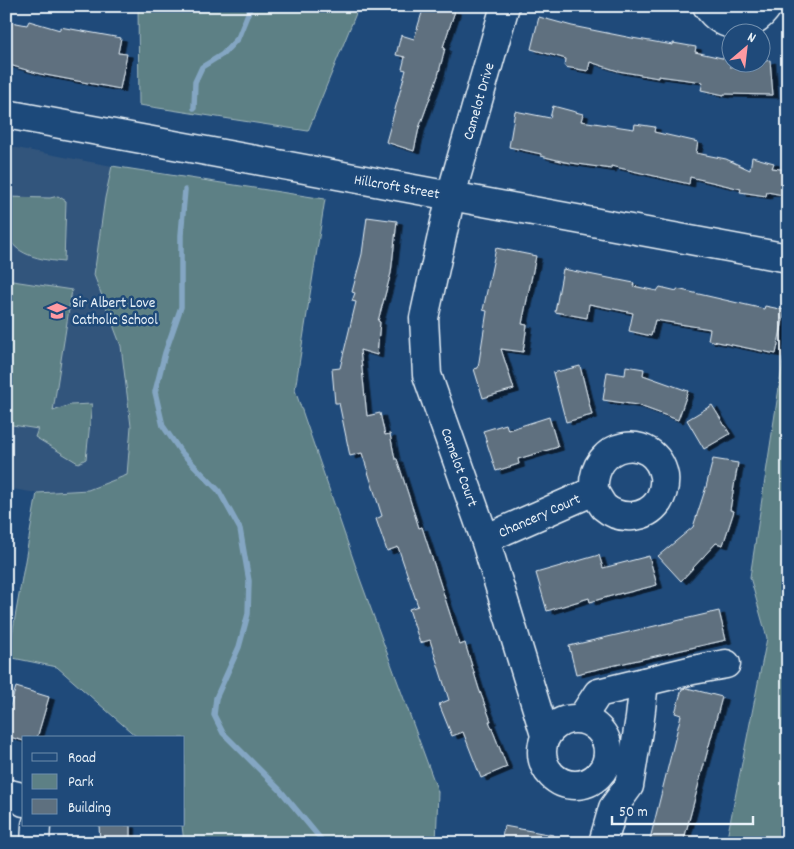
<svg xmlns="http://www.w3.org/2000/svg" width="794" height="849" font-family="Dekko,sans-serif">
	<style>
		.built { fill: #32557c }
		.green { fill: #5d8085; stroke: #a2b8be }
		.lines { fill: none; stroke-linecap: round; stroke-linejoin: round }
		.stream { stroke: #84a6c3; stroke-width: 5.5 }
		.building { fill: #5e707f; stroke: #e8f1f8; filter: url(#shadow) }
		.minor-casing { stroke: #e8f1f8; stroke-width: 31 }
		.minor { stroke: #1f4a7a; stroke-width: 28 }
		.labels { text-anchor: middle; stroke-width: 5; stroke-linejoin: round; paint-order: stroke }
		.street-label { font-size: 15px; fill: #e8f1f8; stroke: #1f4a7a }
		.poi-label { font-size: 15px; fill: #e8f1f8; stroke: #1f4a7a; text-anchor: start }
	</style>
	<defs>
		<filter id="shadow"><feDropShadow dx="5.5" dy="3" stdDeviation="0" flood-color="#0009"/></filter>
	</defs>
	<rect width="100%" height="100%" fill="#1f4a7a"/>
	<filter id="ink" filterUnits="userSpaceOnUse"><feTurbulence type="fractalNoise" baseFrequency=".02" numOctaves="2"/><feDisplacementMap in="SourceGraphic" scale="10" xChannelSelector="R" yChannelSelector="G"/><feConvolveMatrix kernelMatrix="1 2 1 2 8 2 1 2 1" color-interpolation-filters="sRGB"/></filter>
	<g filter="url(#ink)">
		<path class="built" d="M6,146L112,166L105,198L94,275L121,346L131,426L127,475L88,490L37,493L6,488Z"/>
		<g class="green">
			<path d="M138,6H359L308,131L139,105Z"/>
			<path d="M112,166L325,199L295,390L360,579L438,792L436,843H184L182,825H184V738H138L57,667L8,657L37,493L88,490L127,475L131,426L121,346L94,275L105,198Z"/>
			<path d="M58,196L66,201L64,262C43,260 10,256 6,229C5,219 6,207 6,197L50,198Z"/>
			<path d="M6,280L72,290L53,411L70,405L92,404L86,459L78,463L35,437L38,429L6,424Z"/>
			<path d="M788,329V843H726L767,638L750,577Z"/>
		</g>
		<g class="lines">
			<g class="stream">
				<path d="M194,108L195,82L202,67L223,54L238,38L251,6"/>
				<path d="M185,190L181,235V307L165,353L155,392L163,426L181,452L219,491L240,529L249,581L248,614L239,647L216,698L214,715L223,733L280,790L324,843"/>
			</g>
		</g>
		<g class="building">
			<path d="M424,6H439L455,11L443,47L445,48L438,76L419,128L414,151L386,142L406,70L402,69L405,57L396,55L401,35L414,39Z"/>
			<path d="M539,17L572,26L632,38L673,45V43L696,47L695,52L731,60L730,67L762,62L770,60L773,95L724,94V95L701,90L703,82L658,76V78L618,71L590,62L588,71L565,67L566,59L531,49Z"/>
			<path d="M6,21L27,25L29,21L60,30V27L121,38L118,53L127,54L120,89L40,74L6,64Z"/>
			<path d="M553,106L583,114L581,121L634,129L635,124L655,127L654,132L698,142L696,153L726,159L750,170L752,157L774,163L772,168L788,170V196L767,192L766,196L740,192L741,189L690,177L689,184L611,166V169L565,162L541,156V154L509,147L515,111L550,118Z"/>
			<path d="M367,217L397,221L391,273L378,321L380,322L377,355L360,350L367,416L380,413L385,435L390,434L395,459H397L419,528L422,527L460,645L465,643L479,689L491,721H489L507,767L481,778L463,732L452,736L439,704L449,700L430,640L420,643L409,609L418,606L398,547L387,551L376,519L382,516L362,453L350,456L339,403H335L332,369L340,368L356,302L352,301L355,293L352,292L362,254Z"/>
			<path d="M496,248L536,256L522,324L527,325L523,352L501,349L514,389L483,398L474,369L478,368L487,311L483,310Z"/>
			<path d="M563,269L634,283L633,286L657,291L660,287L677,291V289L764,309L765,306L785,310L776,354L708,340L710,329L655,320L651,336L629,331L633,313L589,304L587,318L555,312Z"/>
			<path d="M580,366L592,415L566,422L553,373Z"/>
			<path d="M626,366L644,369L643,375L688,391L678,420L637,405L603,400L607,372L625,375Z"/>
			<path d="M712,405L730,434L704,449L687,420Z"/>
			<path d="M549,417L558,447L518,459L519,464L496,471L483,431L506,424L508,430Z"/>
			<path d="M713,459L738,463L730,510L734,511L723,545L716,543L681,581L658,556L693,527L706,487Z"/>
			<path d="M599,555L603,568L649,556L657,585L622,594V593L590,602L589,598L547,611L536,573Z"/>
			<path d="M719,611L726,640L576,674L569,646Z"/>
			<path d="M16,687L49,697L37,738H24V741L6,736V719Z"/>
			<path d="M687,688L722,697L683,843H649L681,715L675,713L682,689Z"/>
			<path d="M99,825H130V843H100Z"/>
			<path d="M504,826L553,835L552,843H501Z"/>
		</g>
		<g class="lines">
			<defs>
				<g id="minor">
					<path d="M505,6L451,195L424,318L427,375L485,539L545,735"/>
					<path d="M707,6C723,31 752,31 768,6"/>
					<path d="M6,114L788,258"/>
					<path d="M485,539L594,491C590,440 655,430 664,476C665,485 663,494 658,502C646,519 620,521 604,507C600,502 597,496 594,491"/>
					<circle cx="575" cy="752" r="33"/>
					<path d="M581,719L598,693L693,670L726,664"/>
					<path d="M6,793L18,796L24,802"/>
					<path d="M35,843L36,825"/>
					<path d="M603,843L613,808L629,786L640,718L644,682"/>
				</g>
			</defs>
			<use href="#minor" class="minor-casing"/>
			<use href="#minor" class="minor"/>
		</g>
	</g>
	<defs>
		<symbol id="school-bare" viewBox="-9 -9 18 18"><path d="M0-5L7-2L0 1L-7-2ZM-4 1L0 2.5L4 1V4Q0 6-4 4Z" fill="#ff9aa2" stroke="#1f4a7a" stroke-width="2.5" paint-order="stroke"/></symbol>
	</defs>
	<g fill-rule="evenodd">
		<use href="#school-bare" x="43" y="297" width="28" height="28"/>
	</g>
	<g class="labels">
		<g class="street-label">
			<text transform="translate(478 101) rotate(-74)" y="5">Camelot Drive</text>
			<text transform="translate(397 186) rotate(10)" y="5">Hillcroft Street</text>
			<text transform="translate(460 467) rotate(70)" y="5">Camelot Court</text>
			<text transform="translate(539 515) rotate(-24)" y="5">Chancery Court</text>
		</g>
		<g class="poi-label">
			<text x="72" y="307">Sir Albert Love<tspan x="72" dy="17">Catholic School</tspan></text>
		</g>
	</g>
	<rect width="794" height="849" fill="none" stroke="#1f4a7a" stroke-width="25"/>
	<rect x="12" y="12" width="769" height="824" fill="none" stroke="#e8f1f8" stroke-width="2" filter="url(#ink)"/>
	<rect x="22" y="736" width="162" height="90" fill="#1f4a7a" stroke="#6f8dac"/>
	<rect x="32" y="753" width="25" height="8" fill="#1f4a7a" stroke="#6f8dac"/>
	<text x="68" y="762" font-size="15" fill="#e8f1f8">Road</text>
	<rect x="32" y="774" width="25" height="15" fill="#5d8085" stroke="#6f8dac"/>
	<text x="68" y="786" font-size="15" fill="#e8f1f8">Park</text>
	<rect x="32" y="799" width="25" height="15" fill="#5e707f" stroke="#6f8dac"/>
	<text x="68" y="812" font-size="15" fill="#e8f1f8">Building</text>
	<g transform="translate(746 48) rotate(28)"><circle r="24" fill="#1f4a7a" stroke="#6f8dac"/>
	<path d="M0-4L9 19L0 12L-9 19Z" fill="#ff9aa2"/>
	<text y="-8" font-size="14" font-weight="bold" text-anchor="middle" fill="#e8f1f8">N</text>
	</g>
	<path d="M612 816v8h141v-8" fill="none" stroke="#e8f1f8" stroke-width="2.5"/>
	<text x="619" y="816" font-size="15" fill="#e8f1f8" stroke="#1f4a7a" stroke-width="4" paint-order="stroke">50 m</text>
</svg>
